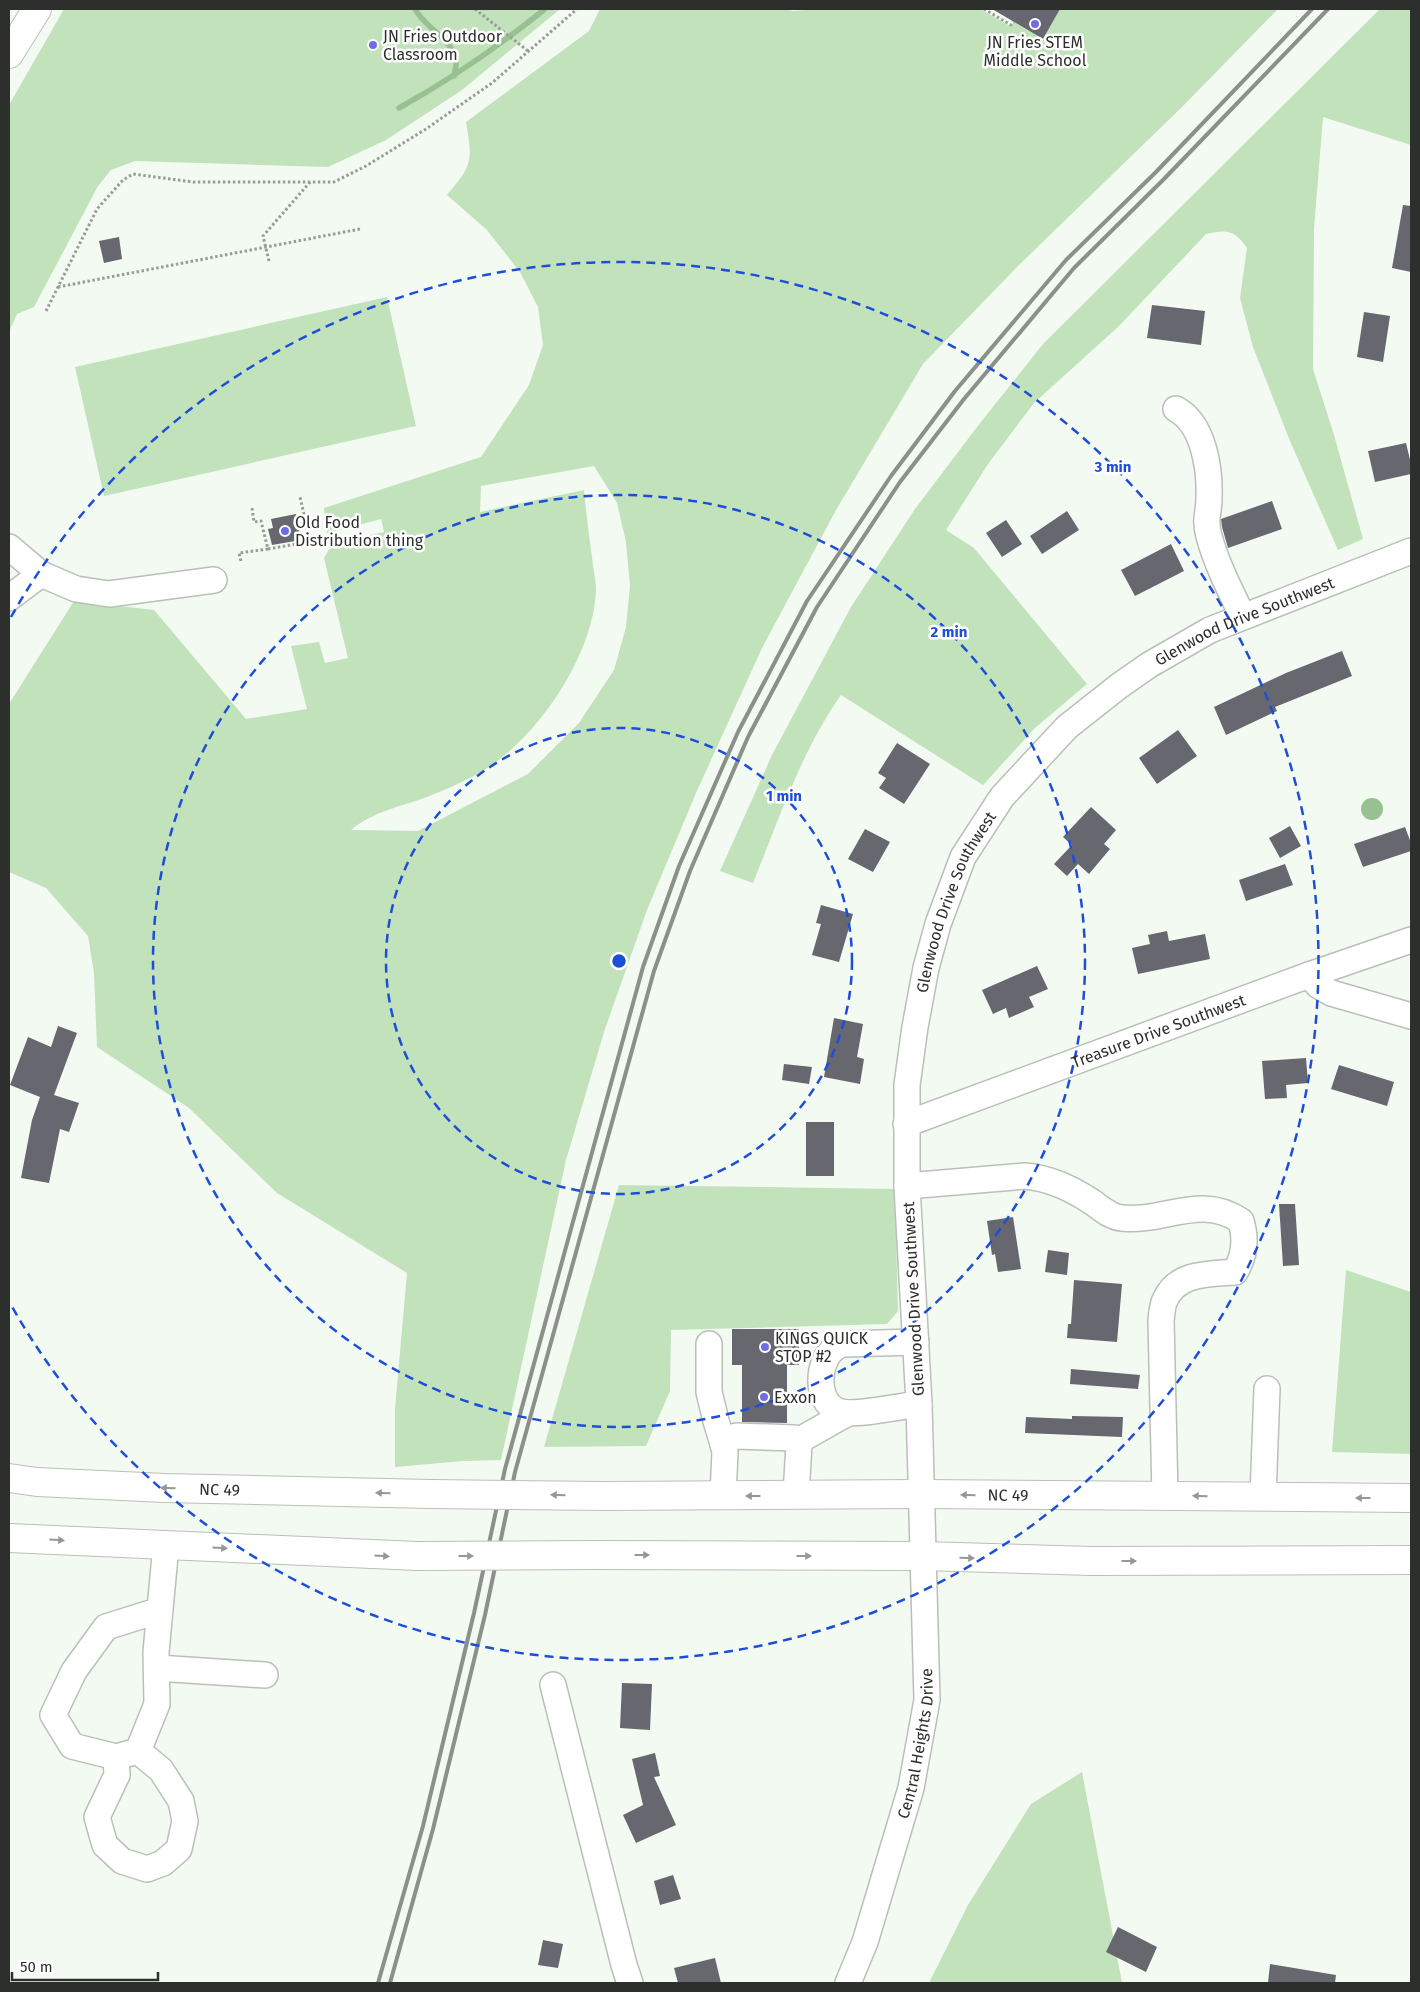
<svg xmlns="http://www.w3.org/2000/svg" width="1420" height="1992" font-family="'Fira Sans',sans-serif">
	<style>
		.green { fill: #c1e2bb; fill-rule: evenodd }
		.water { fill: #98c192 }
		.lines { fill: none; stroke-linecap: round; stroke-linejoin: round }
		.stream { stroke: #98c192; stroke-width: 5.5 }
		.building { fill: #66676f }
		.minor-casing { stroke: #b9c0b8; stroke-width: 28 }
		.major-casing { stroke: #b9c0b8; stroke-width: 30 }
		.highway-casing { stroke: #b9c0b8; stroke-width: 30 }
		.path { stroke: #989c97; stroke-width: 3; stroke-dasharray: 2.5 2.5; stroke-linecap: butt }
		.minor { stroke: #fff; stroke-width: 25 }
		.major { stroke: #fff; stroke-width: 28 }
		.highway { stroke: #fff; stroke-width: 28 }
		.rail { stroke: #8c908b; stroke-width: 4 }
		.highway-bridge-casing { stroke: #b9c0b8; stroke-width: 30; stroke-linecap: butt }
		.highway-bridge { stroke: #fff; stroke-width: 28 }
		.oneway { fill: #969796 }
		.ring { fill: none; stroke: #1d4ed8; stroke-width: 2.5; stroke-dasharray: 9 6 }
		.poi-dot { fill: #716be6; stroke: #fff; stroke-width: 2 }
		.labels { text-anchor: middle; stroke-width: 5; stroke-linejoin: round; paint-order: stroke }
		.poi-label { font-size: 16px; fill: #2d2f2c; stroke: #fff; text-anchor: start }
		.street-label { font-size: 16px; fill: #2d2f2c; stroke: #fff }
		.centre { fill: #1d4ed8; stroke: #fff; stroke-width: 2.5 }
		.ring-label { font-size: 15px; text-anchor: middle; font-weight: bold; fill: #1d4ed8; stroke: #fff; stroke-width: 5; stroke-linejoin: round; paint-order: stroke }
	</style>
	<rect width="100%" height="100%" fill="#f3faf2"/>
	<g class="green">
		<path d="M64,9H560L462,90L386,140L328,167L135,161L111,170L98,186L34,307L17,314L9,332V105Z"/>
		<path d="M600,9H782L794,11L815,9H980L1010,26L1014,22L1043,39L1060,9H1278L1181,108L1020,264L923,364L836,510L762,648L696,793L647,910L604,1032L566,1160L501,1460L463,1461L395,1467V1409L407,1273L277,1193L189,1108L97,1047L94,973L88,936L46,888L9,872V704L74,601L154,610L246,719L307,709L291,646L319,642L325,663L348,658L324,558L333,543L384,532L381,519L327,533L324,508L481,457L529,385L543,345L538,307L520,272L487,230L447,195C472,165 473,162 466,122L589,31ZM594,466L617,503L626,542L630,586L626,627L614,670L579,723L528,774L418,831L351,830C374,811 400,807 427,797C442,791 458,784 472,777C532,747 593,659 596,591C596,580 593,568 592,557C589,535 586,512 584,490L480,512L481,486Z"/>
		<path d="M1380,9H1411V145L1323,117L1314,229L1313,369L1334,435L1363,539L1338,550L1290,441L1253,347L1240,298L1247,248C1235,230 1227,229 1206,234L1119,326L1034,403L988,464L946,530L974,548L1087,684L1035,728L983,785L841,695C801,752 779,819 753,883L720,871L772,755L851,607L915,509L977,427L1043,344Z"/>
		<path d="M387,297L416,426L104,496L75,367Z"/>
		<path d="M619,1185L895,1189L898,1311L887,1324L671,1330L670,1391L646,1446L544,1447Z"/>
		<path d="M1346,1270L1411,1292V1454L1332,1452Z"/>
		<path d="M1082,1772L1122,1983H929L968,1905L1031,1804Z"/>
	</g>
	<circle class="water" cx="1372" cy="809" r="11"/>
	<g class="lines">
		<g class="stream">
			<path d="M415,9C425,28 452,39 456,60C457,65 455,71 454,76"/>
			<path d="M399,108C451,79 499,46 545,9"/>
		</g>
	</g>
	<g class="building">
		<path d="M992,9H1060L1043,39Z"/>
		<path d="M1403,205L1411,206V272L1392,268Z"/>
		<path d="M119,237L122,259L104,263L99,241Z"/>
		<path d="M1152,305L1205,311L1201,345L1147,338Z"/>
		<path d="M1364,312L1390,316L1383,362L1357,357Z"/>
		<path d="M1406,443L1411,464V474L1375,482L1368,451Z"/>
		<path d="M1272,501L1282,529L1228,548L1222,527L1221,519Z"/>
		<path d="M1067,511L1079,530L1042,554L1030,536Z"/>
		<path d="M296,514L301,540L272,545L268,529L273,528L271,519Z"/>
		<path d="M1006,520L1022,544L1002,557L986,533Z"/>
		<path d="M1171,544L1184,571L1135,596L1121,570Z"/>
		<path d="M1342,651L1352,676L1275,707L1277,711L1226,735L1214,707L1286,673Z"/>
		<path d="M1178,730L1197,756L1157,784L1139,758Z"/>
		<path d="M897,743L930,764L904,804L879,788L886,778L878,773Z"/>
		<path d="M1091,807L1116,830L1104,844L1110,849L1089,874L1078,864L1067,876L1054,864L1072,845L1063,837Z"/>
		<path d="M1290,826L1301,846L1280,858L1269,838Z"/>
		<path d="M1405,827L1411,843V851L1363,867L1354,844Z"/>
		<path d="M865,829L890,842L873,872L848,859Z"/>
		<path d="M1285,864L1293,885L1246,901L1239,880Z"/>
		<path d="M821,905L853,914L839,962L812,955L821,924L816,923Z"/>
		<path d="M1167,931L1169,941L1205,934L1210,959L1138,974L1132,948L1150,944L1148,935Z"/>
		<path d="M1037,966L1048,989L1029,997L1034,1007L1009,1018L1006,1008L993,1014L982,990Z"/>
		<path d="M834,1018L863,1024L857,1057L864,1059L860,1084L824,1077Z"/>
		<path d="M58,1026L77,1033L54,1095L79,1103L69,1132L60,1129L49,1183L21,1178L32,1120L40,1097L10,1085L28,1037L51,1047Z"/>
		<path d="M1306,1058L1308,1083L1286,1085L1287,1098L1265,1099L1262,1061Z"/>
		<path d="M784,1064L812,1067L809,1084L782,1080Z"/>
		<path d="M1339,1065L1394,1082L1387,1106L1331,1089Z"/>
		<rect x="806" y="1122" width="28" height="54"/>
		<path d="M1279,1204H1295L1299,1265L1283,1266Z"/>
		<path d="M1013,1217L1021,1269L998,1272L995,1254L992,1255L987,1221Z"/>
		<path d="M1048,1250L1069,1253L1067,1275L1045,1272Z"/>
		<path d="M1074,1280L1122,1284L1117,1342L1067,1338L1068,1324H1071Z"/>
		<path d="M732,1329H799V1365H787V1423L742,1422V1365H732Z"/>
		<path d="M1071,1369L1140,1375L1138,1389L1070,1384Z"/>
		<path d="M1072,1416L1123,1417L1122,1437L1025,1433L1026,1417L1072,1419Z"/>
		<path d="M622,1683L652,1684L650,1730L620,1728Z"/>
		<path d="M655,1753L660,1776L654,1777L676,1825L636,1843L623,1815L643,1805L632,1759Z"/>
		<path d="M673,1875L681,1899L660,1905L654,1881Z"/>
		<path d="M1118,1927L1157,1947L1146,1972L1106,1952Z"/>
		<path d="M543,1940L563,1944L558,1968L538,1965Z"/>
		<path d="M715,1958L721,1983H678L674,1968Z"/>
		<path d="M1270,1964L1336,1975L1335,1983H1268Z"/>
	</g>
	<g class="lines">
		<defs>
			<g id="minor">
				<path d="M1176,409C1204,424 1210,469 1209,498C1209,514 1204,518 1209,536C1216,563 1231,592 1243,617"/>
				<path d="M9,547L41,574L76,589L109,594L214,580"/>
				<path d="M9,598L41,574"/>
				<path d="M1309,975L1319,986L1331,993L1411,1016"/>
				<path id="s1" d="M906,1124L1309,975L1411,940"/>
				<path d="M907,1186L1025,1176C1049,1178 1071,1188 1092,1202C1101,1208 1110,1217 1122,1218C1163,1223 1201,1193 1241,1221C1246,1238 1245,1256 1235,1272C1210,1274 1177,1272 1165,1300C1162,1306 1162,1313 1161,1320L1165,1496"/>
				<path d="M916,1342L844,1344C817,1349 812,1401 838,1411C852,1417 901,1406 919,1404"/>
				<path d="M709,1344V1392L716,1421L723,1444"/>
				<path d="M798,1441L846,1414"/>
				<path d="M723,1496L725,1452L723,1444L731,1437L737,1436L794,1438L799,1444L796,1495"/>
				<path d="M1263,1497L1267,1389"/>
				<path d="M160,1610L106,1627L74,1671L53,1715L72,1746L116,1757L138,1751L157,1704L156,1652L166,1545"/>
				<path d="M157,1668L265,1675"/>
				<path d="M553,1685L624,1965L630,1983"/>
				<path d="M116,1757L117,1775L97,1817L105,1845L122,1861L147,1869L163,1863L179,1849L185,1821L181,1801L161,1770L138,1751"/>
				<path id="s2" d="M848,1983L865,1942L911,1788L927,1700L919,1404L907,1186V1085L915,1027L926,968L938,924L963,857L1002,797L1067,727L1119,686L1149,665L1210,630L1411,551"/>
			</g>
			<path id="major" d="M9,54L37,9"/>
			<g id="highway">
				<path id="s3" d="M9,1478L37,1482L165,1488L431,1494"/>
				<path id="s4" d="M606,1496L920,1494L1411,1498"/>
				<path d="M9,1538L417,1556"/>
				<path d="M593,1555L922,1556L1091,1561L1411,1560"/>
			</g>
		</defs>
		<use href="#minor" class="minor-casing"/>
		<use href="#major" class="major-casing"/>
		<use href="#highway" class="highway-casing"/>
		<g class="path">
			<path d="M475,9L528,51"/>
			<path d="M984,9L1011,25L1014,22"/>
			<path d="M269,261L263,236L311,181"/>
			<path d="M58,287L360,229"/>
			<path d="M46,311L97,209L123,180L133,174L193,182H334L366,166L426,129L492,83L577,9"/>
			<path d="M268,549L302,543L308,532L300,497"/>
			<path d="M241,561L239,553L268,549L261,521L254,522L252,508"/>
		</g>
		<use href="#minor" class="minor"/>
		<use href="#major" class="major"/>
		<use href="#highway" class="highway"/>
		<g class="rail">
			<path d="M378,1983L423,1826L474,1613L505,1469L643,967L679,866L738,732L807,601L891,476L955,391L1066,260L1156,172L1312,9"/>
			<path d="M390,1983L433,1829L485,1615L515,1472L654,971L690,871L748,737L817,607L900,482L964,399L1074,268L1164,179L1328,9"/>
		</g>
		<defs>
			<g id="highway-bridge">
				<path d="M431,1494L606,1496"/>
				<path d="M417,1556L593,1555"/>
			</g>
		</defs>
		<use href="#highway-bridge" class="highway-bridge-casing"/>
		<use href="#highway-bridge" class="highway-bridge"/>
	</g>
	<defs><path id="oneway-solid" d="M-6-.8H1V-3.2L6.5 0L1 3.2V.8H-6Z" transform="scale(1.25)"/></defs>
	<g class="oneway">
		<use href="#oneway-solid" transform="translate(168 1488) rotate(-178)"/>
		<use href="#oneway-solid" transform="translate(383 1493) rotate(-179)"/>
		<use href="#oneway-solid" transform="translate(558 1495) rotate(-179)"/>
		<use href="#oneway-solid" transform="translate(968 1495) rotate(-179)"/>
		<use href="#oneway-solid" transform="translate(753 1496) rotate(180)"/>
		<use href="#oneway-solid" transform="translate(1200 1496) rotate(-179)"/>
		<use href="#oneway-solid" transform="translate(1363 1498) rotate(-180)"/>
		<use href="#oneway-solid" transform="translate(57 1540) rotate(3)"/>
		<use href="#oneway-solid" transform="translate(220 1548) rotate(3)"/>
		<use href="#oneway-solid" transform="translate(642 1555)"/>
		<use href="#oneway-solid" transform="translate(382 1556) rotate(3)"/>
		<use href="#oneway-solid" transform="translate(466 1556)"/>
		<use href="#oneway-solid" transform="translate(804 1556)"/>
		<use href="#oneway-solid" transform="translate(967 1558) rotate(2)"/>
		<use href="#oneway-solid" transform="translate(1129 1561)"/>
	</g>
	<g class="ring">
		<circle cx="619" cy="961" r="233"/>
		<circle cx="619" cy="961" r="466"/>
		<path d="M11 617A699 699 0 1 1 11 1305"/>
	</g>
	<g class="poi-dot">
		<circle cx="1035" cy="24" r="5"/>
		<circle cx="373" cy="45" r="5"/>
		<circle cx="285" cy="531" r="5"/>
		<circle cx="765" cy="1347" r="5"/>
		<circle cx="764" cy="1397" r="5"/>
	</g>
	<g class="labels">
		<g class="poi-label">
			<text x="383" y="42">JN Fries Outdoor<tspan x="383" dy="18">Classroom</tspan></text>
			<text x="1035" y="48" text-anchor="middle">JN Fries STEM<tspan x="1035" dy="18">Middle School</tspan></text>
			<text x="295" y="528">Old Food<tspan x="295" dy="18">Distribution thing</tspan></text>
			<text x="775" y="1344">KINGS QUICK<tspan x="775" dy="18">STOP #2</tspan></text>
			<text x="774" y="1403">Exxon</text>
		</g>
		<g class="street-label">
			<text dy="6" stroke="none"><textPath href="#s2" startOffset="1521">Glenwood Drive Southwest</textPath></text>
			<text dy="6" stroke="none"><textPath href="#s2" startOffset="1101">Glenwood Drive Southwest</textPath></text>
			<text dy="6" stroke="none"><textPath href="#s1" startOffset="269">Treasure Drive Southwest</textPath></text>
			<text transform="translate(913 1299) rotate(-93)" y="6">Glenwood Drive Southwest</text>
			<text dy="6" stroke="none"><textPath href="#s3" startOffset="211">NC 49</textPath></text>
			<text dy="6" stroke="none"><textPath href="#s4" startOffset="402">NC 49</textPath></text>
			<text dy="6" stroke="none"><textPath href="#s2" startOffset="250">Central Heights Drive</textPath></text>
		</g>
	</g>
	<circle cx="619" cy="961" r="8" class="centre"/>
	<g class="ring-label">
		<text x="1113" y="472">3 min</text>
		<text x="949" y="637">2 min</text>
		<text x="784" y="801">1 min</text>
	</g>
	<rect width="1420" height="1992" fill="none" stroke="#2d2f2c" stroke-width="20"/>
	<path d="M12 1972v8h146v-8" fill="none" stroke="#2d2f2c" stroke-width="2.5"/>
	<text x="20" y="1972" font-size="15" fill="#2d2f2c" stroke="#ffffff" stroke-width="4" paint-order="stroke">50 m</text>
</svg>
